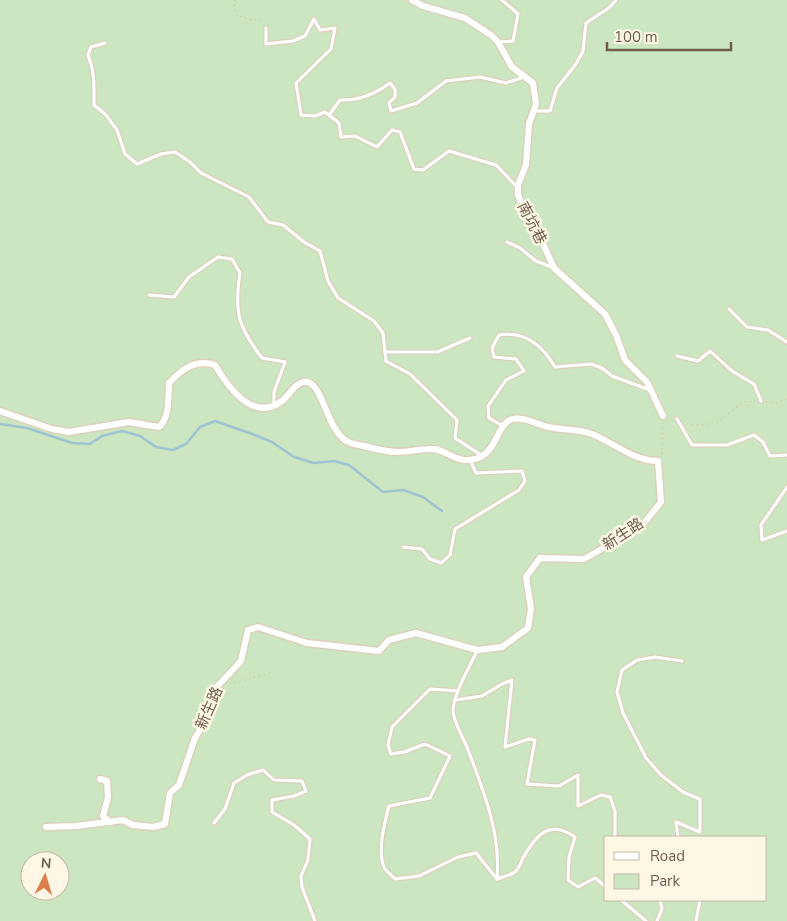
<svg xmlns="http://www.w3.org/2000/svg" width="787" height="921" font-family="'Nunito Sans','Noto Sans TC',sans-serif">
	<style>
		.green { fill: #cbe6c1; fill-rule: evenodd }
		.lines { fill: none; stroke-linecap: round; stroke-linejoin: round }
		.stream { stroke: #9ec4d3; stroke-width: 2.5 }
		.service-casing { stroke: #ddd1bd; stroke-width: 5.5 }
		.minor-casing { stroke: #ddd1bd; stroke-width: 9 }
		.path { stroke: #d2b99e; stroke-width: 1; stroke-dasharray: 1 4; stroke-linecap: butt }
		.service { stroke: #fff; stroke-width: 3 }
		.minor { stroke: #fff; stroke-width: 6 }
		.labels { text-anchor: middle; stroke-width: 5; stroke-linejoin: round; paint-order: stroke }
		.street-label { font-size: 15px; fill: #6f5c4a; stroke: #fef7e6 }
	</style>
	<rect width="100%" height="100%" fill="#faf4e1"/>
	<path class="green" d="M0,0H787V921H0ZM606,837H766V900H606ZM30,861H60V891H30Z"/>
	<g class="lines">
		<path class="stream" d="M0,424L27,428L72,443L90,444L102,436L122,431L140,436L156,447L173,450L186,444L200,427L215,421L255,435L272,442L294,457L314,463L334,461L349,465L383,492L403,490L423,497L442,511"/>
		<defs>
			<g id="service">
				<path d="M266,28V44L293,41L305,36L314,19L320,30L335,28L331,49L296,83L301,115L315,116L325,112L339,123L341,137L355,136L377,147L392,130L400,132L414,169L423,170L449,151L496,165L517,187"/>
				<path d="M498,42L513,41L518,14L502,0"/>
				<path d="M105,43L91,47L88,55C95,72 94,87 94,105L106,115L117,130L125,154L137,164L161,154L175,152L190,162L201,173L249,197L268,222L283,225L304,242L320,251L328,281L338,298L374,321L383,333L386,361L410,374L457,420L455,438L481,455"/>
				<path d="M534,111H550L557,88L576,64L583,51L586,23L609,8L616,0"/>
				<path d="M329,115L340,100C359,101 375,94 390,83L395,89V97L389,103L391,111L417,103L446,81L480,77L506,83L524,77"/>
				<path d="M507,242L520,248L536,261L554,268"/>
				<path d="M149,295L174,297L189,277L218,257L232,259L240,273C234,312 238,327 262,358L285,362L274,392V404"/>
				<path d="M729,309L747,327L768,330L787,342"/>
				<path d="M385,352H437L470,338"/>
				<path d="M677,356L698,361L710,351L732,371L754,384L761,401"/>
				<path d="M677,419L692,445H727L754,435L763,442L770,456L787,455"/>
				<path d="M503,426L489,418L488,406L506,380L524,371L516,359L494,357L492,348L499,335C525,331 542,345 555,367L591,364L602,368L612,376L650,390"/>
				<path d="M787,487L761,525L762,540L787,531"/>
				<path d="M403,547L422,549L430,559L441,563L450,555L455,529L519,490L525,481L522,471L476,473L470,460"/>
				<path d="M477,651C470,666 453,695 453,711C453,720 463,738 467,747C483,790 501,832 497,879C502,877 511,875 515,872C519,869 521,862 523,858C536,835 549,819 575,837L569,857L568,880L578,887L595,878L606,887"/>
				<path d="M458,691L430,689L392,727L388,745L391,754L404,752L425,744L450,756L430,798L389,806C385,821 377,851 384,867C385,871 392,875 395,879L419,876L458,857L476,853L497,879"/>
				<path d="M456,700L482,696L502,684L512,680L505,747L529,739L535,740L527,784L559,786L578,775V806L601,795L610,797L615,811V837"/>
				<path d="M214,823L225,809L234,783L247,775L263,770L274,780L302,781L306,791L294,796L272,800V812L294,825L310,839L308,860L301,876L302,887L315,921"/>
				<path d="M678,837L676,822L700,832V799L683,792L661,775L646,758L623,713L617,692L622,670L637,660L655,657L682,661"/>
				<path d="M621,900L646,921"/>
				<path d="M657,921L662,909L660,900"/>
				<path d="M696,921L700,900"/>
			</g>
			<g id="minor">
				<path d="M412,0L423,6L465,18L491,35L498,42L512,67L533,83L536,104L529,124L526,165L518,185V194L520,200L536,228L554,268L605,314L616,335L625,360L647,382L663,416"/>
				<path d="M0,411L52,429L69,432L129,422L159,427C170,418 168,397 169,383C181,370 196,358 215,365C228,387 253,423 282,401C289,396 297,379 308,382C323,387 327,428 346,441C351,444 359,445 364,446C375,449 386,452 398,452C410,452 424,448 435,449C445,451 454,459 464,460C467,461 472,459 475,459C501,453 495,413 522,419C531,420 539,425 548,427C562,430 579,429 592,434C614,443 634,461 658,461L661,502L641,527L584,559L540,558L526,577L531,609L528,628L502,647L477,650L416,633L389,640L379,651L307,643L258,627L248,630L241,661L215,689L206,720L195,738L179,785L170,793L165,824L153,827L133,825L123,820L76,826L46,827"/>
				<path d="M100,779L107,781L108,797L103,816L110,822"/>
			</g>
		</defs>
		<use href="#service" class="service-casing"/>
		<use href="#minor" class="minor-casing"/>
		<g class="path">
			<path d="M235,0L234,6L236,15L252,20L265,19"/>
			<path d="M766,402L776,403L787,399"/>
			<path d="M687,423L695,425L709,424L719,421L743,402L755,401"/>
			<path d="M662,454L663,423"/>
			<path d="M230,684L270,673"/>
		</g>
		<use href="#service" class="service"/>
		<use href="#minor" class="minor"/>
	</g>
	<g class="labels">
		<g class="street-label">
			<text transform="translate(532 223) rotate(63)" y="5">南坑巷</text>
			<text transform="translate(623 534) rotate(-33)" y="5">新生路</text>
			<text transform="translate(209 708) rotate(-66)" y="5">新生路</text>
		</g>
	</g>
	<rect x="604" y="836" width="162" height="65" fill="#fef7e6" stroke="#c5b9a8"/>
	<rect x="614" y="852" width="25" height="8" fill="#ffffff" stroke="#c5b9a8"/>
	<text x="650" y="861" font-size="15" fill="#6f5c4a">Road</text>
	<rect x="614" y="874" width="25" height="15" fill="#cbe6c1" stroke="#c5b9a8"/>
	<text x="650" y="886" font-size="15" fill="#6f5c4a">Park</text>
	<g transform="translate(45 876) rotate(5)"><circle r="24" fill="#fef7e6" stroke="#c5b9a8"/>
	<path d="M0-4L9 19L0 12L-9 19Z" fill="#dd804d"/>
	<text y="-8" font-size="14" font-weight="bold" text-anchor="middle" fill="#6f5c4a">N</text>
	</g>
	<path d="M607 42v8h124v-8" fill="none" stroke="#6f5c4a" stroke-width="2.5"/>
	<text x="614" y="42" font-size="15" fill="#6f5c4a" stroke="#fef7e6" stroke-width="4" paint-order="stroke">100 m</text>
</svg>
